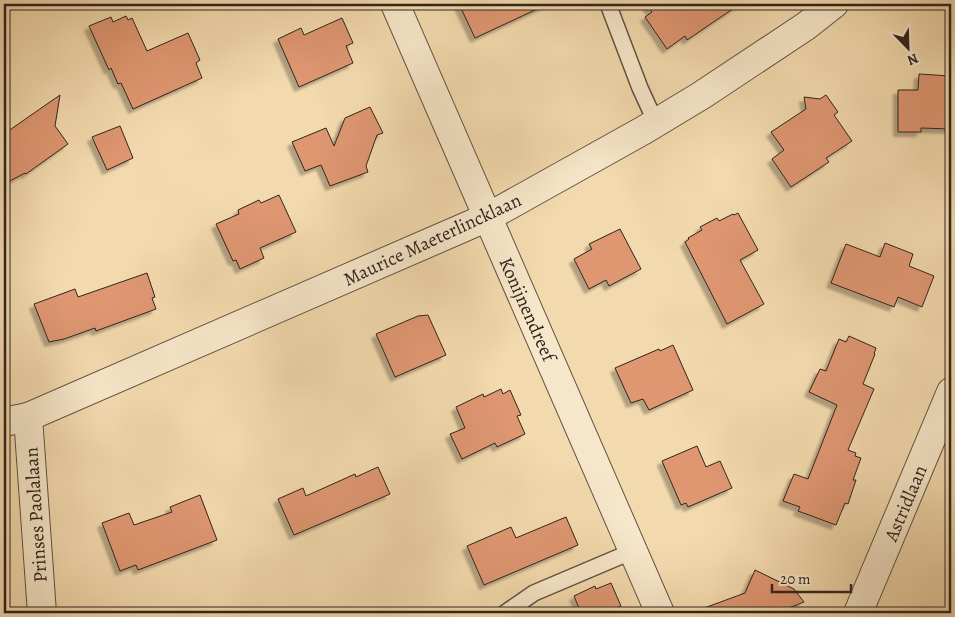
<svg xmlns="http://www.w3.org/2000/svg" width="955" height="617" font-family="Alegreya,serif">
	<style>
		.building { fill: #df9772; stroke: #2f241e; filter: url(#shadow) }
		.lines { fill: none; stroke-linecap: round; stroke-linejoin: round }
		.service-casing { stroke: #605242; stroke-width: 18 }
		.minor-casing { stroke: #605242; stroke-width: 30 }
		.service { stroke: #f7e7ca; stroke-width: 15 }
		.minor { stroke: #f7e7ca; stroke-width: 28 }
		.labels { text-anchor: middle; stroke-width: 4; stroke-linejoin: round; paint-order: stroke }
		.street-label { font-size: 19px; fill: #2f241e; stroke: #f7e7ca }
	</style>
	<defs>
		<filter id="shadow"><feDropShadow dx="-4.5" dy="4.5" stdDeviation="1" flood-color="#0004"/></filter>
	</defs>
	<rect width="100%" height="100%" fill="#f3daae"/>
	<filter id="stains"><feTurbulence type="fractalNoise" baseFrequency=".004" numOctaves="4"/><feColorMatrix values="0 0 0 0 .2 0 0 0 0 .09 0 0 0 0 .02 0 0 0 .5 -.17"/></filter>
	<radialGradient id="worn" r=".72"><stop offset=".6" stop-color="#630" stop-opacity="0"/><stop offset="1" stop-color="#630" stop-opacity=".3"/></radialGradient>
	<g class="building">
		<path d="M459,4H548L475,38Z"/>
		<path d="M646,4H740L687,40L685,36L667,49L645,17L652,12Z"/>
		<path d="M126,16L128,20L132,18L147,51L188,33L200,60L196,63L202,78L133,109L121,83L118,84L111,68L109,70L89,26L111,17L113,22Z"/>
		<path d="M342,18L353,43L346,46L353,63L299,87L278,39L301,28L304,35Z"/>
		<path d="M919,74L951,76V129L921,128V132H898V90H918Z"/>
		<path d="M60,95L55,126L68,144L26,174L25,173L4,184V134Z"/>
		<path d="M826,95L838,112L834,115L852,141L826,158L829,162L791,187L772,159L784,150L771,132L806,109L804,97L820,99Z"/>
		<path d="M370,107L383,133L377,135L366,166L368,172L330,186L321,165L305,171L292,142L326,128L334,146L345,118Z"/>
		<path d="M120,126L133,158L107,170L92,137Z"/>
		<path d="M279,195L296,232L260,248L264,258L240,269L236,260L233,261L216,224L239,214L238,210L259,200L261,203Z"/>
		<path d="M738,213L758,250L740,260L764,304L727,324L685,242L689,239L688,238L702,230L700,227L717,218L719,221L733,214L734,215Z"/>
		<path d="M620,229L641,269L609,286L606,280L589,289L574,259L592,249L589,244Z"/>
		<path d="M885,243L913,254L909,266L934,276L922,307L898,297L894,307L831,283L846,244L880,257Z"/>
		<path d="M147,273L155,297L152,298L156,309L96,331L95,328L64,339L49,342L34,304L75,289L78,297Z"/>
		<path d="M428,315L446,355L395,377L376,334L418,316Z"/>
		<path d="M849,336L876,348L874,354H875L863,384L874,389L848,450L856,453L855,456L861,458L853,480H856L848,504L845,503L836,525L798,511L800,507L783,501L794,474L808,479L837,405L809,392L820,369L826,371L839,339L846,342Z"/>
		<path d="M673,345L693,390L649,410L643,399L631,403L615,368L659,349L660,351Z"/>
		<path d="M501,389L503,394L510,390L521,415L517,416L525,434L497,447L495,443L462,459L450,434L465,428L456,407L483,394L484,397Z"/>
		<path d="M697,446L706,467L720,461L732,488L688,507L686,503L681,505L662,461Z"/>
		<path d="M378,467L390,494L294,535L278,499L303,488L306,496L355,474L356,477Z"/>
		<path d="M200,495L217,540L138,570L136,565L120,571L102,523L129,513L134,525L172,512L170,507Z"/>
		<path d="M566,517L578,545L484,585L467,546L511,527L516,538Z"/>
		<path d="M755,570L794,589L804,602L786,609L785,613H697L696,611L745,593Z"/>
		<path d="M611,583L621,606L605,613H581L574,596L595,586L596,589Z"/>
	</g>
	<g class="lines">
		<defs>
			<g id="service">
				<path d="M608,4L640,88L656,123"/>
				<path d="M505,613L534,593L633,551"/>
			</g>
			<g id="minor">
				<path d="M395,4L660,613"/>
				<path d="M28,417L42,613"/>
				<path d="M4,422L28,417L488,217L644,130L702,95L806,26L834,4"/>
				<path d="M858,613L951,392"/>
			</g>
		</defs>
		<use href="#service" class="service-casing"/>
		<use href="#minor" class="minor-casing"/>
		<use href="#service" class="service"/>
		<use href="#minor" class="minor"/>
	</g>
	<g class="labels">
		<g class="street-label">
			<text transform="translate(432 239) rotate(-25)" y="7">Maurice Maeterlincklaan</text>
			<text transform="translate(528 309) rotate(66)" y="7">Konijnendreef</text>
			<text transform="translate(905 503) rotate(-67)" y="7">Astridlaan</text>
			<text transform="translate(35 515) rotate(-94)" y="7">Prinses Paolalaan</text>
		</g>
	</g>
	<rect width="955" height="617" fill="none" stroke="#f3daae" stroke-width="20"/>
	<rect x="5" y="5" width="945" height="607" fill="none" stroke="#2f241e" stroke-width="2.5"/>
	<rect x="10" y="10" width="935" height="597" fill="none" stroke="#2f241e"/>
	<g transform="translate(908 48) rotate(157)" stroke="#f7e7ca" stroke-width="4" paint-order="stroke">
	<path d="M0-4L9 19L0 12L-9 19Z" fill="#2f241e"/>
	<text y="-8" font-size="14" font-weight="bold" text-anchor="middle" fill="#2f241e">N</text>
	</g>
	<path d="M772 584v8h79v-8" fill="none" stroke="#2f241e" stroke-width="2.5"/>
	<text x="780" y="584" font-size="15" fill="#2f241e" stroke="#f7e7ca" stroke-width="4" paint-order="stroke">20 m</text>
	<rect width="100%" height="100%" filter="url(#stains)"/>
	<rect width="100%" height="100%" fill="url(#worn)"/>
</svg>
